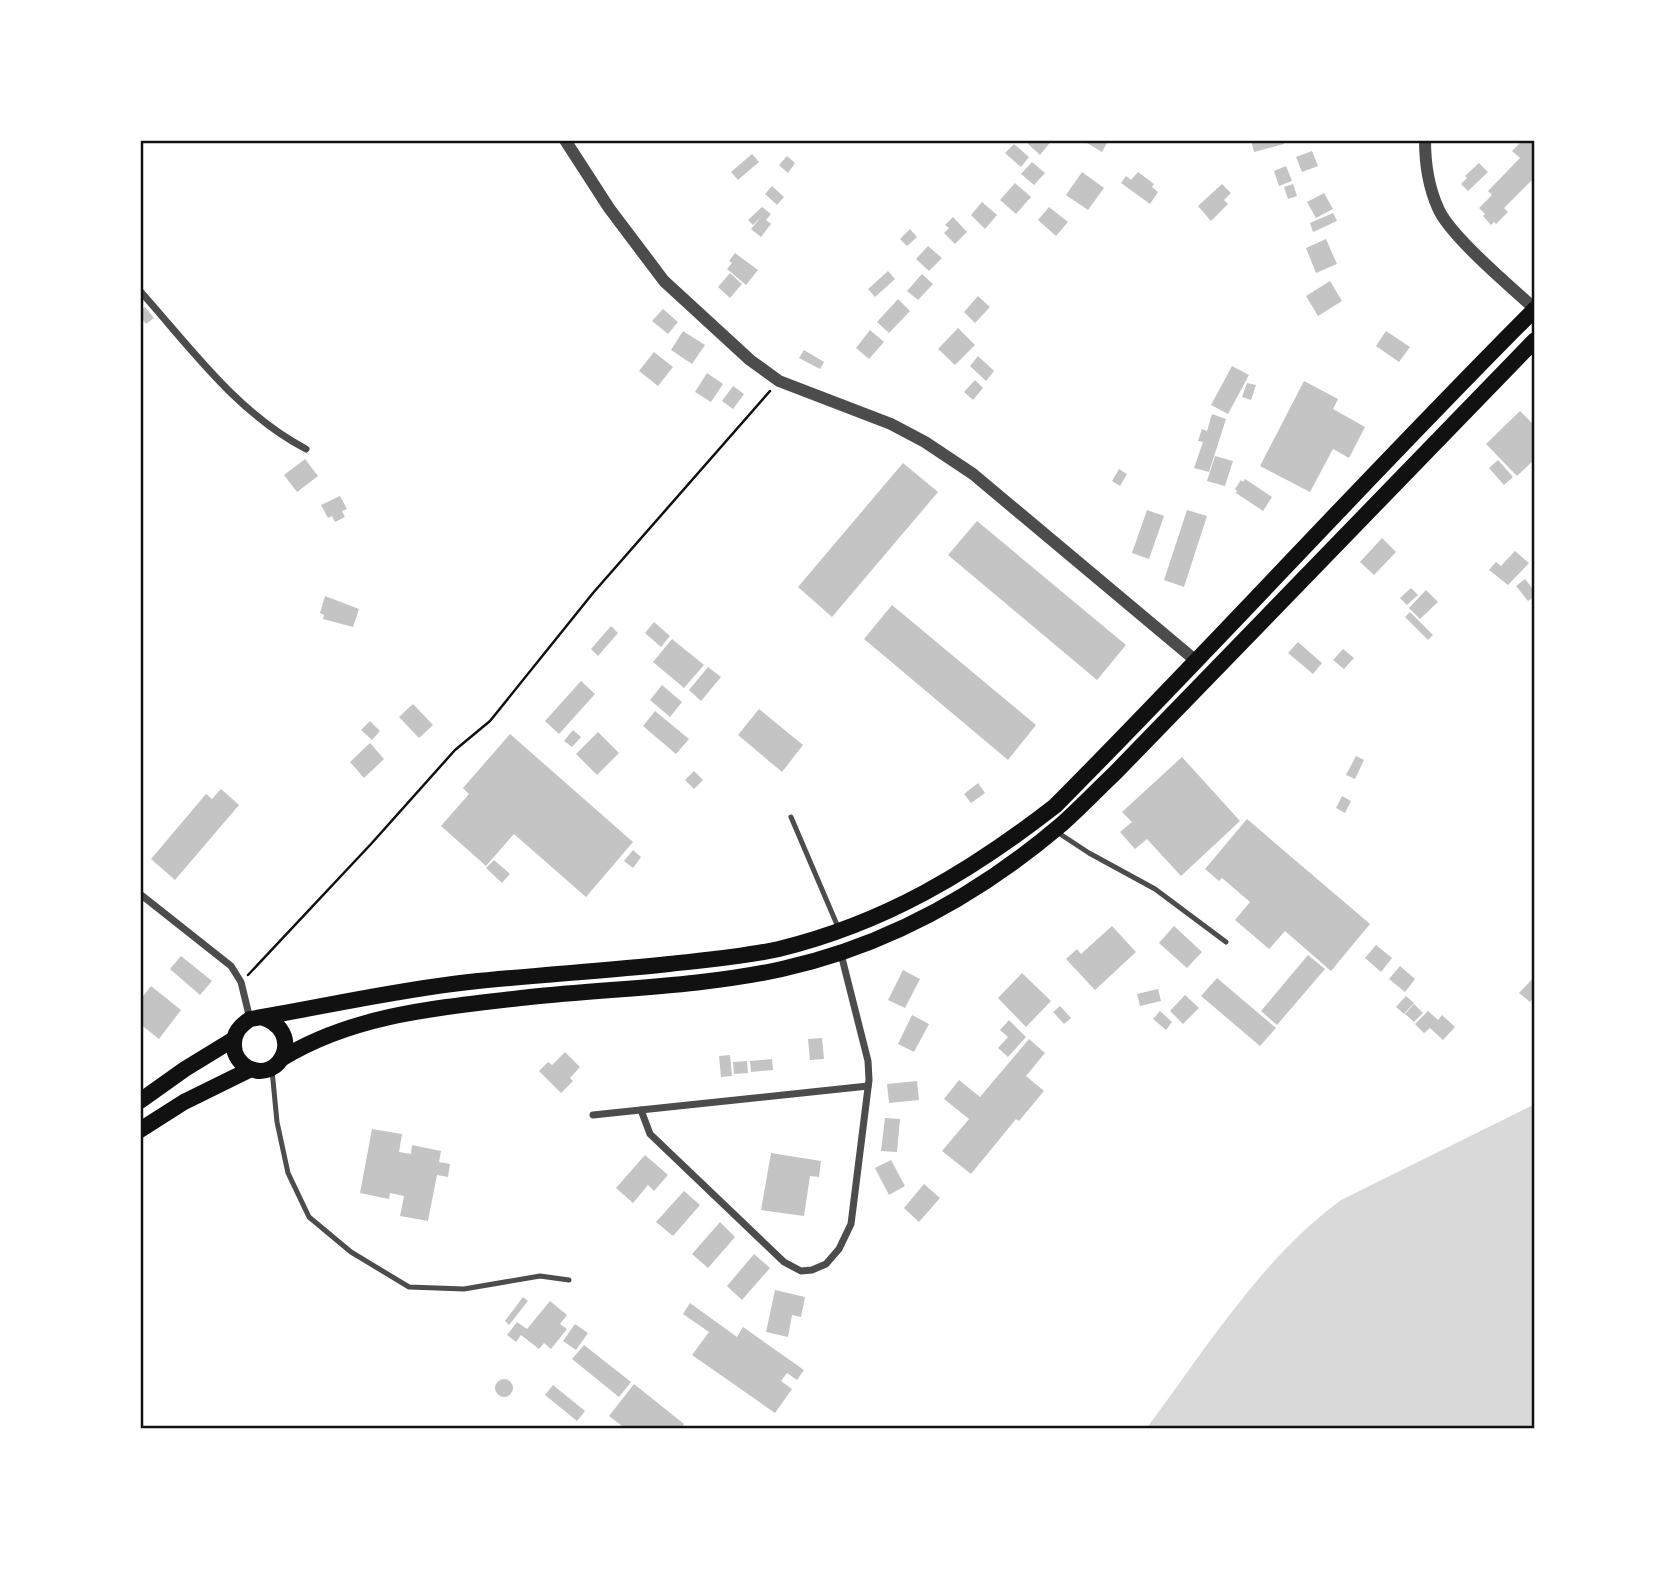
<svg xmlns="http://www.w3.org/2000/svg" width="1675" height="1569" font-family="Signika,sans-serif">
	<style>
		.water { fill: #d9d9d9 }
		.building { fill: #c4c4c4 }
		.lines { fill: none; stroke-linecap: round; stroke-linejoin: round }
		.path { stroke: #111; stroke-width: 2.5 }
		.service { stroke: #4c4c4c; stroke-width: 5 }
		.minor { stroke: #4c4c4c; stroke-width: 7 }
		.tertiary { stroke: #4c4c4c; stroke-width: 12 }
		.primary { stroke: #111; stroke-width: 16 }
		.neatline { fill: none; stroke: #111; stroke-width: 2.5 }
	</style>
	<rect width="100%" height="100%" fill="#fff"/>
	<path class="water" d="M1535,1104V1429H1146C1206,1349 1260,1260 1341,1200Z"/>
	<g class="building">
		<path d="M1024,140H1052L1040,155Z"/>
		<path d="M1082,140H1106L1108,141L1102,152Z"/>
		<path d="M1251,140H1283L1284,144L1254,152Z"/>
		<path d="M1523,140H1535V177L1504,208L1508,212L1496,224L1494,222L1491,225L1483,216L1485,214L1479,208L1492,195L1488,191L1520,158L1512,151Z"/>
		<path d="M1014,144L1029,157L1021,167L1005,153Z"/>
		<path d="M1312,151L1318,166L1302,172L1296,157Z"/>
		<path d="M752,154L759,162L738,180L731,172Z"/>
		<path d="M787,156L795,163L788,173L779,165Z"/>
		<path d="M1032,162L1045,173L1034,185L1021,174Z"/>
		<path d="M1479,163L1488,172L1468,191L1461,184L1467,178L1465,176Z"/>
		<path d="M1286,166L1292,181L1279,186L1274,171Z"/>
		<path d="M1082,172L1104,188L1088,210L1066,195Z"/>
		<path d="M1138,172L1154,184L1152,187L1158,192L1150,204L1121,183L1126,176L1131,180Z"/>
		<path d="M1015,183L1031,197L1016,214L1000,200Z"/>
		<path d="M1222,184L1231,193L1224,200L1228,204L1211,221L1198,206Z"/>
		<path d="M1293,184L1297,196L1288,199L1284,187Z"/>
		<path d="M772,186L784,197L777,205L765,194Z"/>
		<path d="M1324,193L1333,209L1316,218L1307,202Z"/>
		<path d="M982,202L997,215L985,229L971,215Z"/>
		<path d="M762,207L771,214L766,220L771,224L761,237L751,229L762,216L753,225L748,220Z"/>
		<path d="M1049,207L1068,222L1056,236L1038,220Z"/>
		<path d="M1333,213L1337,221L1313,232L1310,223Z"/>
		<path d="M953,217L967,232L955,244L944,233L949,228L945,225Z"/>
		<path d="M910,229L917,237L907,246L900,239Z"/>
		<path d="M1326,239L1337,264L1316,273L1306,248Z"/>
		<path d="M928,246L942,258L929,271L916,259Z"/>
		<path d="M735,253L758,270L746,285L727,269L732,263L729,261Z"/>
		<path d="M888,271L895,279L875,297L868,289Z"/>
		<path d="M730,273L742,284L730,298L718,287Z"/>
		<path d="M922,274L933,284L918,300L907,291Z"/>
		<path d="M1330,281L1342,301L1318,316L1306,296Z"/>
		<path d="M978,296L990,307L975,323L964,312Z"/>
		<path d="M898,299L910,311L889,333L877,322Z"/>
		<path d="M145,307L154,318L146,324L140,316V311Z"/>
		<path d="M663,309L678,322L668,334L652,321Z"/>
		<path d="M958,328L975,345L955,365L938,349Z"/>
		<path d="M870,330L884,342L869,359L856,348Z"/>
		<path d="M683,331L705,345L692,364L671,350Z"/>
		<path d="M1386,331L1410,347L1399,362L1376,346Z"/>
		<path d="M804,350L824,362L820,369L799,358Z"/>
		<path d="M654,352L673,367L658,386L639,371Z"/>
		<path d="M978,356L994,371L986,381L970,366Z"/>
		<path d="M1232,366L1249,375L1228,414L1211,405Z"/>
		<path d="M707,373L723,384L711,402L695,392Z"/>
		<path d="M975,380L983,388L973,400L964,392Z"/>
		<path d="M1304,381L1338,399L1333,409L1365,427L1349,458L1333,449L1310,492L1260,466Z"/>
		<path d="M1247,383L1256,385L1251,400L1242,397Z"/>
		<path d="M733,386L744,394L733,409L722,401Z"/>
		<path d="M1520,411L1535,426V459L1517,476L1486,444Z"/>
		<path d="M1212,414L1226,419L1209,472L1194,468L1203,442L1198,441L1202,429L1207,431Z"/>
		<path d="M1215,456L1233,461L1225,486L1207,481Z"/>
		<path d="M305,459L318,476L297,492L284,475Z"/>
		<path d="M1498,460L1513,477L1504,485L1489,468Z"/>
		<path d="M903,463L938,492L832,617L798,587Z"/>
		<path d="M1119,469L1127,474L1120,486L1112,481Z"/>
		<path d="M1245,479L1272,497L1263,511L1236,493L1237,491L1235,489L1241,480L1243,482Z"/>
		<path d="M340,496L347,509L342,511L345,517L335,522L332,516L328,518L321,505Z"/>
		<path d="M1147,510L1164,516L1149,559L1132,553Z"/>
		<path d="M1187,510L1207,516L1184,587L1164,580Z"/>
		<path d="M977,521L1126,645L1097,680L948,555Z"/>
		<path d="M1382,538L1396,552L1374,575L1360,562Z"/>
		<path d="M1515,551L1529,563L1508,585L1489,570L1496,562L1501,566Z"/>
		<path d="M1525,579L1535,592V596L1528,601L1516,586Z"/>
		<path d="M1411,588L1418,595L1407,605L1400,598Z"/>
		<path d="M1426,590L1438,602L1420,619L1409,608Z"/>
		<path d="M325,596L359,609L353,627L323,619L324,615L320,613Z"/>
		<path d="M892,605L1036,725L1008,760L864,639Z"/>
		<path d="M1410,612L1433,635L1428,640L1405,617Z"/>
		<path d="M654,622L670,636L661,647L645,633Z"/>
		<path d="M611,626L618,633L598,656L591,649Z"/>
		<path d="M672,639L704,665L684,688L653,662Z"/>
		<path d="M1298,642L1322,663L1313,674L1288,653Z"/>
		<path d="M1343,649L1354,658L1344,669L1333,660Z"/>
		<path d="M708,667L721,677L701,701L689,690Z"/>
		<path d="M581,681L595,694L559,734L545,721Z"/>
		<path d="M662,685L682,702L670,717L650,700Z"/>
		<path d="M413,704L433,725L419,738L399,717Z"/>
		<path d="M759,709L803,745L782,772L738,735Z"/>
		<path d="M655,711L689,739L676,754L643,726Z"/>
		<path d="M370,721L380,731L372,740L361,730Z"/>
		<path d="M573,730L581,737L572,747L564,741Z"/>
		<path d="M598,732L619,753L597,775L576,754Z"/>
		<path d="M510,734L633,842L586,897L514,834L486,866L441,826L469,794L463,788Z"/>
		<path d="M370,743L384,759L364,778L350,762Z"/>
		<path d="M1356,756L1364,760L1355,779L1346,775Z"/>
		<path d="M1182,757L1240,821L1181,876L1147,839L1135,849L1120,832L1132,822L1122,812Z"/>
		<path d="M694,771L703,780L694,789L685,780Z"/>
		<path d="M978,783L985,793L971,803L964,794Z"/>
		<path d="M221,789L239,805L175,880L151,859L206,794L212,799Z"/>
		<path d="M1342,796L1351,801L1345,813L1336,808Z"/>
		<path d="M1247,819L1370,924L1331,971L1285,931L1269,949L1235,920L1250,902L1222,878L1219,881L1205,869Z"/>
		<path d="M633,850L641,857L633,868L624,861Z"/>
		<path d="M494,860L510,874L502,883L486,868Z"/>
		<path d="M1112,926L1136,952L1095,990L1066,959L1077,949L1081,954Z"/>
		<path d="M1174,926L1202,952L1187,968L1159,943Z"/>
		<path d="M1376,945L1392,958L1381,972L1365,958Z"/>
		<path d="M1308,955L1325,969L1277,1025L1261,1011Z"/>
		<path d="M181,956L212,981L200,995L170,969Z"/>
		<path d="M1400,966L1415,979L1405,992L1389,979Z"/>
		<path d="M903,970L920,979L905,1008L888,1000Z"/>
		<path d="M1022,973L1051,1001L1026,1027L998,998Z"/>
		<path d="M1535,976V996L1530,1002L1519,993Z"/>
		<path d="M1217,978L1276,1028L1260,1046L1201,996Z"/>
		<path d="M151,986L181,1010L159,1039L140,1024V1000Z"/>
		<path d="M1158,989L1161,1001L1140,1006L1137,994Z"/>
		<path d="M1185,995L1199,1008L1183,1024L1170,1011Z"/>
		<path d="M1406,996L1414,1003L1404,1014L1396,1007Z"/>
		<path d="M1414,1004L1423,1013L1414,1022L1405,1014Z"/>
		<path d="M1060,1006L1071,1018L1064,1024L1053,1012Z"/>
		<path d="M1160,1011L1172,1022L1166,1030L1153,1019Z"/>
		<path d="M1428,1011L1438,1020L1442,1015L1455,1027L1443,1040L1430,1028L1424,1033L1415,1024Z"/>
		<path d="M912,1015L929,1024L914,1052L898,1044Z"/>
		<path d="M1009,1020L1026,1037L1008,1057L998,1048L1008,1037L1000,1030Z"/>
		<path d="M822,1038L824,1059L810,1060L808,1039Z"/>
		<path d="M1029,1039L1045,1053L1026,1076L1044,1091L1019,1121L1016,1119L971,1174L942,1151L969,1119L944,1099L959,1080L980,1097Z"/>
		<path d="M565,1052L580,1067L570,1078L573,1081L561,1093L539,1071L548,1062L552,1065Z"/>
		<path d="M730,1055L732,1076L721,1077L719,1056Z"/>
		<path d="M772,1059L773,1070L751,1072L750,1061Z"/>
		<path d="M747,1061L748,1073L734,1074L733,1062Z"/>
		<path d="M917,1081L919,1100L889,1103L887,1084Z"/>
		<path d="M885,1118L900,1119L897,1152L881,1151Z"/>
		<path d="M372,1129L402,1134L399,1152L411,1154L412,1145L441,1151L439,1162L450,1164L448,1177L437,1175L428,1221L400,1216L404,1196L390,1193L389,1199L360,1193Z"/>
		<path d="M771,1153L821,1161L819,1177L810,1176L804,1216L761,1210Z"/>
		<path d="M645,1155L668,1175L654,1191L648,1185L633,1203L616,1188Z"/>
		<path d="M891,1160L905,1186L889,1195L875,1168Z"/>
		<path d="M924,1184L940,1198L919,1222L904,1208Z"/>
		<path d="M684,1191L700,1205L673,1236L656,1222Z"/>
		<path d="M720,1222L735,1237L708,1268L692,1254Z"/>
		<path d="M754,1254L770,1268L742,1300L727,1286Z"/>
		<path d="M775,1290L805,1297L801,1317L792,1315L788,1337L766,1332Z"/>
		<path d="M523,1297L528,1301L509,1325L505,1321Z"/>
		<path d="M550,1301L567,1315L560,1324L567,1329L551,1349L544,1343L539,1349L521,1335L516,1342L507,1335L517,1322L527,1329Z"/>
		<path d="M690,1303L737,1337L743,1327L804,1370L797,1380L787,1373L781,1381L792,1389L775,1413L692,1355L709,1332L683,1314Z"/>
		<path d="M575,1324L588,1333L576,1350L563,1341Z"/>
		<path d="M584,1345L631,1382L619,1397L572,1359Z"/>
		<circle cx="504" cy="1388" r="9"/>
		<path d="M634,1384L684,1424L680,1429H626L609,1416Z"/>
		<path d="M553,1385L585,1411L577,1421L545,1395Z"/>
	</g>
	<g class="lines">
		<path class="path" d="M248,975L371,844L455,750L490,721L593,593L770,391"/>
		<g class="service">
			<path d="M791,817L838,927"/>
			<path d="M1057,832L1089,853L1155,889L1226,942"/>
			<path d="M272,1070L277,1122L288,1173L309,1217L351,1252L409,1287L464,1289L540,1276L569,1280"/>
		</g>
		<g class="minor">
			<path d="M140,291C191,348 237,413 306,449"/>
			<path d="M140,894L231,966L241,982L250,1019"/>
			<path d="M641,1110L650,1134L784,1262L801,1271L812,1270L826,1264L839,1249L851,1224L869,1080L868,1061L841,954"/>
			<path d="M593,1115L868,1086"/>
		</g>
		<g class="tertiary">
			<path d="M565,140L609,208L664,281L750,360L779,381L891,424L925,442L973,474L1195,660"/>
			<path d="M1425,140C1425,162 1429,188 1438,208C1449,235 1511,287 1535,309"/>
		</g>
		<g class="primary">
			<path d="M261,1017C305,1030 282,1084 248,1068C240,1063 234,1055 234,1046C233,1033 240,1026 250,1019C323,1007 395,990 469,982C536,975 603,971 669,964C706,960 743,957 779,949C885,923 970,872 1055,806C1217,643 1372,472 1535,309"/>
			<path d="M281,1059C355,1013 445,1007 530,997C614,988 700,987 782,969C886,946 981,893 1062,824C1080,808 1097,790 1115,773L1535,340"/>
			<path d="M140,1101L185,1069L234,1039"/>
			<path d="M140,1130L184,1102L251,1069"/>
		</g>
	</g>
	<rect width="1675" height="1569" fill="none" stroke="#ffffff" stroke-width="284"/>
	<rect x="142" y="142" width="1391" height="1285" class="neatline"/>
</svg>
